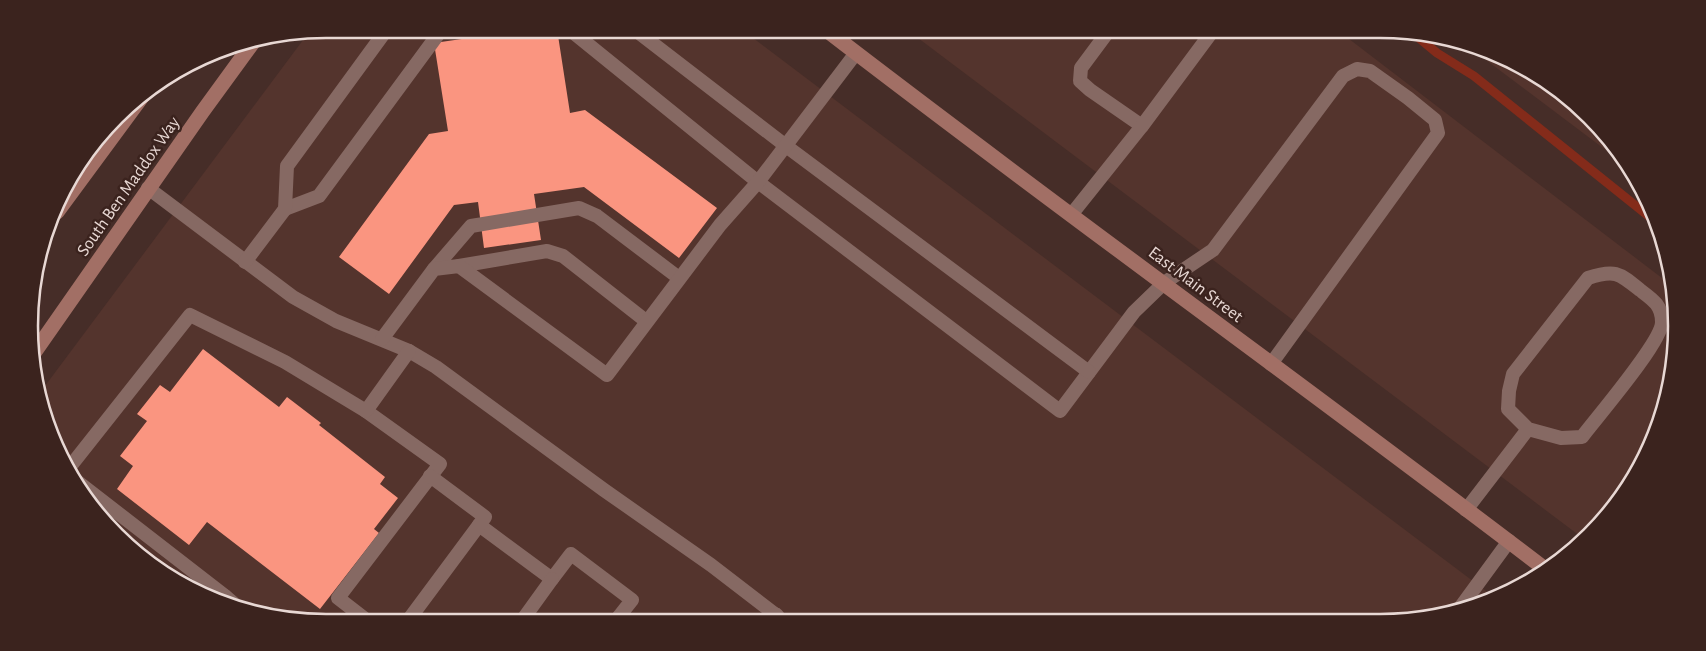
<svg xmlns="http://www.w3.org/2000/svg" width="1706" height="651" font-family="'Alegreya Sans',sans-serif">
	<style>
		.built { fill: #54342d }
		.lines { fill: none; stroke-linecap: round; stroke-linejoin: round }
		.stream { stroke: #842b1a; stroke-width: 9 }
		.building { fill: #fa9580 }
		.lane { stroke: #866963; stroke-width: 14 }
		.street { stroke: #866963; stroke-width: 15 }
		.secondary { stroke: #a26f65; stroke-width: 15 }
		.labels { text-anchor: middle; stroke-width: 5; stroke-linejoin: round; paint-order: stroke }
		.street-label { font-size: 18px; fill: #e8d8d4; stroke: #3b231e }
		.rim { fill: none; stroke: #e8d8d4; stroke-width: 2.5 }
	</style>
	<rect width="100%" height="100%" fill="#462d28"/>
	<g class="built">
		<path d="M326,29H741L1494,597L1420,620L326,622L248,612L145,561L79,490L39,394L309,32Z"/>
		<path d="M906,29H1336L1675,288L1667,403L1627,490L1584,539Z"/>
		<path d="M1458,39L1561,90L1631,169Z"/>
	</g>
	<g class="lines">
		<path class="stream" d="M1413,33L1437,53L1474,76L1651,218"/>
	</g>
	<g class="building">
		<path d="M530,29H557L570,113L585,110L717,208L679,258L584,187L534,194L541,240L484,248L478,202L454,205L389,294L339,257L429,134L448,131L434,43Z"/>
		<path d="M203,349L279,407L287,397L321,423L319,425L385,477L380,484L398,498L374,529L379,533L320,609L207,522L189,545L117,489L133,466L120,456L147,421L137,414L160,385L170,392Z"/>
	</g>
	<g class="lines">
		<g class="lane">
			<path d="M569,29L758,182L1060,411L1134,312L1164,283L1213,250L1343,76L1357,69L1370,71L1408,98L1435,120L1438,133L1271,364"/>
			<path d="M634,29L786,146L1089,372"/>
			<path d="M1110,29L1081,68L1080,81L1090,90L1142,126"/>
			<path d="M148,188L293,297L336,321L409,351L436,367L604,490L711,565L776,615"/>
			<path d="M285,209L319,196L442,29"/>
			<path d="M1071,215L1142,126L1214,29"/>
			<path d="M245,262L285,209L287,166L387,29"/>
			<path d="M459,266L547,251L563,256L646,321"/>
			<path d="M434,269L471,226L579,208L597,216L679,278"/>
			<path d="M382,339L434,269L459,266L607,375L720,225L758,182L856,53"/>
			<path d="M366,411L440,464L338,598L369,622"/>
			<path d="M69,468L190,315L285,362L366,411L409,351"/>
			<path d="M74,479L225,596L222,599"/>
			<path d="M1466,510L1528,429L1561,438L1582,437C1597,417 1662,342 1662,322C1662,305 1652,299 1640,290C1619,273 1615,269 1588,278L1513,374L1509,391L1508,409L1528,429"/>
			<path d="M479,525L552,579L571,554L632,600L617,619L619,622"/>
			<path d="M225,596L239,608"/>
			<path d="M1460,608L1509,541"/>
			<path d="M407,622L485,517L430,476"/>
			<path d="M521,622L552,579"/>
		</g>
		<path class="street" d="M776,615L781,621"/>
		<g class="secondary">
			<path d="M825,29C1062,212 1307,387 1545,569"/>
			<path d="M57,212L144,94"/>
			<path d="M34,353L203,111L254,41"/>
		</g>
	</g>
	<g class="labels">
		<g class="street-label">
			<text transform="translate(128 186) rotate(-55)" y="6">South Ben Maddox Way</text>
			<text transform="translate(1196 284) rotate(37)" y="6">East Main Street</text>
		</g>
	</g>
	<path d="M0 0H1706V651H0ZM326 38H1380A288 288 0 0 1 1668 326V326A288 288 0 0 1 1380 614H326A288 288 0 0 1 38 326V326A288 288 0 0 1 326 38Z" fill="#3b231e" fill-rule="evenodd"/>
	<path class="rim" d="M326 38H1380A288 288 0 0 1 1668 326V326A288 288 0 0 1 1380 614H326A288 288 0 0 1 38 326V326A288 288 0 0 1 326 38Z"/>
</svg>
